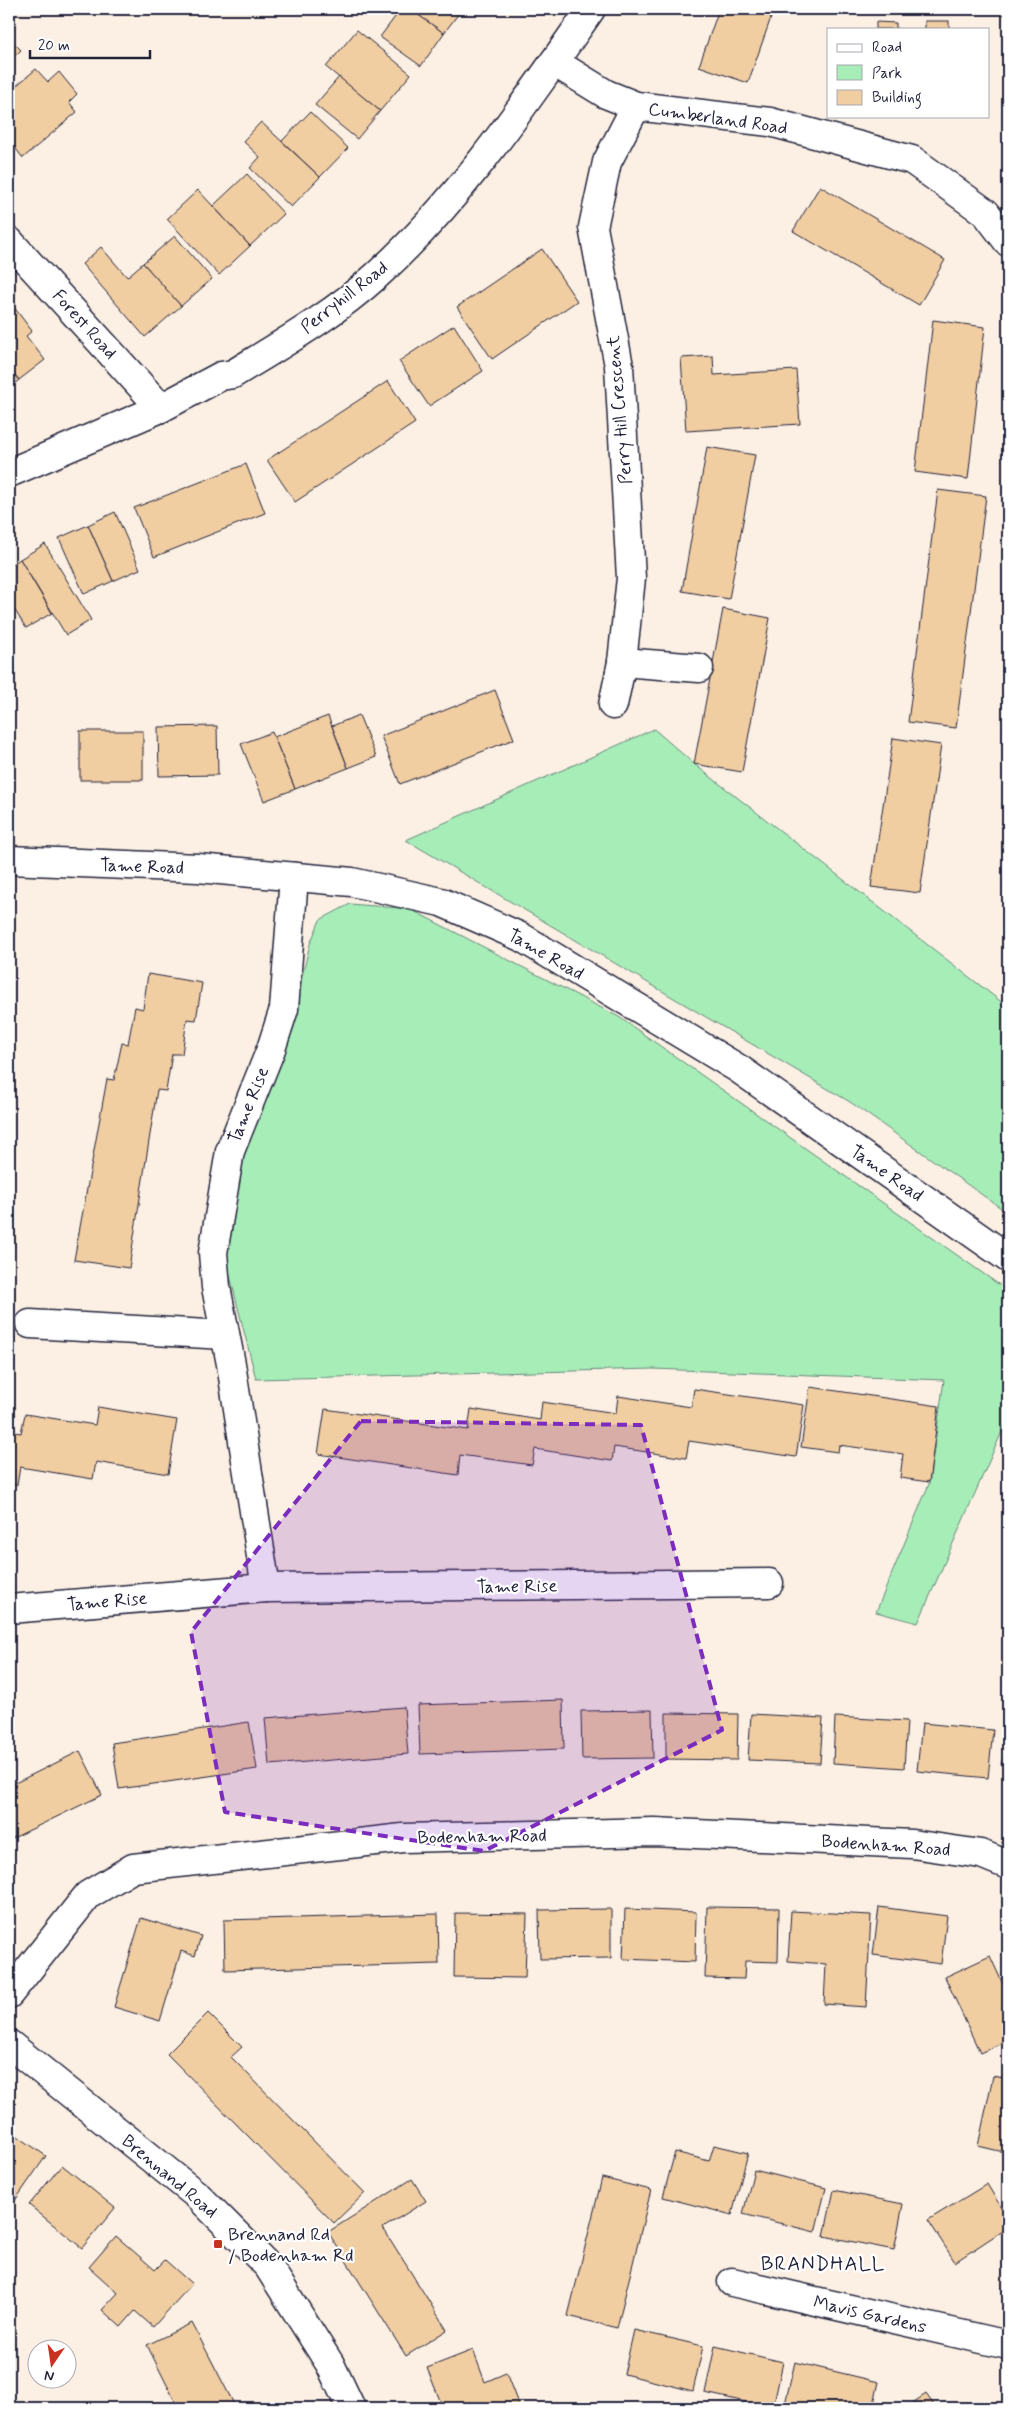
<svg xmlns="http://www.w3.org/2000/svg" width="1017" height="2417" font-family="Mynerve,sans-serif">
	<style>
		.green { fill: #a7edb8; stroke: #64887a }
		.building { fill: #f1cda2; stroke: #22223b }
		.lines { fill: none; stroke-linecap: round; stroke-linejoin: round }
		.minor-casing { stroke: #22223b; stroke-width: 31 }
		.tertiary-casing { stroke: #22223b; stroke-width: 31 }
		.minor { stroke: #fff; stroke-width: 28 }
		.tertiary { stroke: #fff; stroke-width: 28 }
		.marked { fill: #7b2cbf; fill-opacity: 0.2; stroke: #7b2cbf; stroke-width: 4; stroke-dasharray: 10 6; stroke-linejoin: round }
		.poi-dot { fill: #c8321e; stroke: #fff; stroke-width: 2 }
		.labels { text-anchor: middle; stroke-width: 4.5; stroke-linejoin: round; paint-order: stroke }
		.street-label { font-size: 18px; fill: #22223b; stroke: #fff }
		.poi-label { font-size: 18px; fill: #22223b; stroke: #fff; text-anchor: start }
		.quarter-label { font-size: 20px; letter-spacing: 1px; fill: #22223b; stroke: #fff }
	</style>
	<rect width="100%" height="100%" fill="#fbf0e3"/>
	<filter id="ink" filterUnits="userSpaceOnUse"><feTurbulence type="fractalNoise" baseFrequency=".02" numOctaves="2"/><feDisplacementMap in="SourceGraphic" scale="10" xChannelSelector="R" yChannelSelector="G"/><feConvolveMatrix kernelMatrix="1 2 1 2 8 2 1 2 1" color-interpolation-filters="sRGB"/></filter>
	<g filter="url(#ink)">
		<g class="green">
			<path d="M654,729L694,764L1008,1007V1213L850,1102L406,840Z"/>
			<path d="M350,904L410,909L619,1017L1008,1291V1418L918,1623L876,1612L929,1484L944,1380L653,1369L256,1379L224,1252L239,1159L286,1041L310,944L320,920Z"/>
		</g>
		<g class="building">
			<path d="M401,9H410L444,33L421,66L380,37Z"/>
			<path d="M410,9H462L444,33Z"/>
			<path d="M719,9H774L748,83L699,66Z"/>
			<rect x="925" y="21" width="24" height="8"/>
			<path d="M876,22L896,23V29H876Z"/>
			<path d="M357,30L411,74L380,111L326,67Z"/>
			<path d="M9,38L21,50L9,61Z"/>
			<path d="M36,69L48,82L59,72L77,94L69,102L77,112L23,158L9,140V92Z"/>
			<path d="M339,77L380,111L357,139L315,105Z"/>
			<path d="M310,112L348,148L320,177L282,141Z"/>
			<path d="M261,122L320,177L291,207L250,168L260,157L243,141Z"/>
			<path d="M247,174L284,214L250,246L213,206Z"/>
			<path d="M820,186L945,260L919,305L793,231Z"/>
			<path d="M198,190L250,246L219,275L167,219Z"/>
			<path d="M175,236L212,279L181,306L143,263Z"/>
			<path d="M101,247L127,277L143,263L181,306L145,337L82,264Z"/>
			<path d="M542,249L577,301L492,359L457,307Z"/>
			<path d="M10,302L32,331L26,336L45,360L19,380L9,367Z"/>
			<path d="M933,320L985,327L968,479L915,472Z"/>
			<path d="M454,325L483,371L429,406L399,361Z"/>
			<path d="M713,356L714,375L796,370L800,424L686,431L681,358Z"/>
			<path d="M9,367L19,380L9,389Z"/>
			<path d="M388,381L415,423L295,502L267,460Z"/>
			<path d="M707,447L755,455L729,599L682,591Z"/>
			<path d="M246,464L265,513L154,557L134,508Z"/>
			<path d="M938,490L986,496L956,728L908,722Z"/>
			<path d="M115,512L140,569L113,581L88,525Z"/>
			<path d="M88,525L113,581L84,594L59,538Z"/>
			<path d="M45,544L91,620L66,635L20,559Z"/>
			<path d="M20,559L52,613L26,628L9,601V566Z"/>
			<path d="M723,609L770,618L742,772L694,764Z"/>
			<path d="M495,690L514,739L400,784L381,736Z"/>
			<path d="M359,715L376,757L348,768L332,726Z"/>
			<path d="M328,716L348,768L295,789L274,737Z"/>
			<path d="M217,726L218,775L159,776L158,727Z"/>
			<rect x="80" y="731" width="63" height="49"/>
			<path d="M272,732L295,789L264,801L241,744Z"/>
			<path d="M893,738L941,745L920,893L871,887Z"/>
			<path d="M148,974L202,983L196,1020L187,1019L182,1054H172L166,1091L157,1090L129,1268L74,1260L107,1079L114,1080L122,1043L128,1044L135,1007L143,1009Z"/>
			<path d="M810,1387L939,1406L929,1482L900,1478L903,1454L839,1445L838,1452L801,1447Z"/>
			<path d="M694,1389L804,1405L796,1457L689,1441L686,1458L614,1447L612,1461L535,1449L532,1465L460,1455L458,1475L318,1454L325,1409L468,1430L471,1409L540,1420L542,1402L616,1413L618,1396L691,1407Z"/>
			<path d="M98,1407L177,1420L168,1474L96,1462L93,1479L20,1467L17,1485L9,1484V1431L21,1433L25,1414L95,1425Z"/>
			<path d="M563,1700L564,1749L420,1754L418,1705Z"/>
			<path d="M404,1707L408,1754L269,1765L265,1718Z"/>
			<path d="M652,1710L653,1758L582,1759L581,1711Z"/>
			<path d="M666,1713L738,1714L737,1760L666,1759Z"/>
			<path d="M751,1714L823,1718L820,1763L748,1760Z"/>
			<path d="M835,1717L907,1721L904,1768L833,1763Z"/>
			<path d="M249,1722L257,1769L119,1789L112,1743Z"/>
			<path d="M922,1723L993,1730L988,1778L917,1771Z"/>
			<path d="M1008,1742V1767L1001,1764Z"/>
			<path d="M80,1751L102,1795L9,1840V1786Z"/>
			<path d="M707,1907L779,1908L778,1962L745,1961L744,1979L705,1978Z"/>
			<path d="M879,1907L947,1916L941,1964L873,1955Z"/>
			<path d="M611,1909V1958L540,1959L539,1910Z"/>
			<path d="M625,1909L696,1912L695,1962L623,1959Z"/>
			<path d="M791,1911L871,1915L866,2007L824,2004L826,1964L788,1961Z"/>
			<path d="M455,1913L527,1914L525,1978L454,1977Z"/>
			<path d="M438,1914L439,1964L225,1970L224,1920Z"/>
			<path d="M141,1918L201,1936L195,1956L181,1951L160,2021L114,2007Z"/>
			<path d="M990,1956L1008,1995V2040L980,2053L945,1977Z"/>
			<path d="M208,2013L242,2047L231,2057L365,2193L334,2223L167,2054Z"/>
			<path d="M993,2076L1008,2079V2153L978,2146Z"/>
			<path d="M9,2130L46,2156L14,2202L9,2198Z"/>
			<path d="M714,2145L748,2153L732,2215L663,2197L675,2152L709,2161Z"/>
			<path d="M62,2165L115,2208L82,2248L29,2205Z"/>
			<path d="M754,2170L826,2188L815,2232L743,2214Z"/>
			<path d="M602,2178L651,2190L617,2328L568,2316Z"/>
			<path d="M412,2179L426,2201L383,2228L447,2330L406,2356L328,2232Z"/>
			<path d="M987,2184L1008,2219V2227L955,2262L928,2220Z"/>
			<path d="M834,2190L903,2204L894,2250L824,2236Z"/>
			<path d="M116,2236L155,2270L165,2260L192,2284L153,2327L135,2311L121,2327L102,2310L118,2293L89,2267Z"/>
			<path d="M192,2323L236,2408H161L175,2401L147,2345Z"/>
			<path d="M634,2330L703,2346L693,2391L624,2374Z"/>
			<path d="M715,2346L783,2362L773,2408L705,2393Z"/>
			<path d="M473,2350L485,2382L506,2373L519,2406L443,2408L427,2368Z"/>
			<path d="M795,2362L879,2382L873,2408H784Z"/>
			<path d="M926,2394L936,2408H905Z"/>
		</g>
		<g class="lines">
			<defs>
				<g id="minor">
					<path d="M554,62L606,94L636,106L770,122L912,160L986,213L1008,242"/>
					<path d="M9,241L161,408"/>
					<path d="M622,662L699,668"/>
					<path d="M613,705L622,662L631,578L619,366L593,227L607,162L636,106"/>
					<path d="M30,1324L225,1335"/>
					<path d="M266,1588L231,1364L216,1287L213,1253L230,1151L271,1049L284,1009L294,877"/>
					<path d="M9,1609L266,1588L769,1583"/>
					<path d="M9,1994L88,1895L133,1868L403,1838L654,1832L912,1844L981,1854L1008,1865"/>
					<path d="M9,2044L198,2196L268,2266L330,2364L351,2408"/>
					<path d="M732,2282L1008,2345"/>
				</g>
				<g id="tertiary">
					<path d="M9,473L161,408L221,376L233,374C282,344 333,315 376,276C461,199 526,102 591,9"/>
					<path d="M9,860L198,868L352,882L441,902L521,937L739,1069L1008,1258"/>
				</g>
			</defs>
			<use href="#minor" class="minor-casing"/>
			<use href="#tertiary" class="tertiary-casing"/>
			<use href="#minor" class="minor"/>
			<use href="#tertiary" class="tertiary"/>
		</g>
	</g>
	<path class="marked" d="M361,1421L641,1425L722,1730L484,1851L225,1812L191,1632Z"/>
	<rect class="poi-dot" x="213" y="2239" width="10" height="10" rx="2.5"/>
	<g class="labels">
		<g class="street-label">
			<text transform="translate(718 118) rotate(8)" y="6">Cumberland Road</text>
			<text transform="translate(344 297) rotate(-38)" y="6">Perryhill Road</text>
			<text transform="translate(85 324) rotate(48)" y="6">Forest Road</text>
			<text transform="translate(619 410) rotate(-95)" y="6">Perry Hill Crescent</text>
			<text transform="translate(142 866) rotate(2)" y="6">Tame Road</text>
			<text transform="translate(546 954) rotate(30)" y="6">Tame Road</text>
			<text transform="translate(248 1105) rotate(-68)" y="6">Tame Rise</text>
			<text transform="translate(887 1173) rotate(35)" y="6">Tame Road</text>
			<text transform="translate(517 1586) rotate(-1)" y="6">Tame Rise</text>
			<text transform="translate(107 1601) rotate(-5)" y="6">Tame Rise</text>
			<text transform="translate(482 1836) rotate(-1)" y="6">Bodenham Road</text>
			<text transform="translate(886 1845) rotate(4)" y="6">Bodenham Road</text>
			<text transform="translate(170 2176) rotate(40)" y="6">Brennand Road</text>
			<text transform="translate(870 2314) rotate(13)" y="6">Mavis Gardens</text>
		</g>
		<g class="poi-label">
			<text x="228" y="2240">Brennand Rd<tspan x="228" dy="21">/ Bodenham Rd</tspan></text>
		</g>
		<g class="quarter-label">
			<text x="823" y="2270">BRANDHALL</text>
		</g>
	</g>
	<rect width="1017" height="2417" fill="none" stroke="#fff" stroke-width="30"/>
	<rect x="15" y="15" width="987" height="2387" fill="none" stroke="#22223b" stroke-width="2" filter="url(#ink)"/>
	<rect x="827" y="28" width="162" height="90" fill="#ffffff" stroke="#a7a7b1"/>
	<rect x="837" y="44" width="25" height="8" fill="#ffffff" stroke="#a7a7b1"/>
	<text x="872" y="52" font-size="15" fill="#22223b">Road</text>
	<rect x="837" y="65" width="25" height="15" fill="#a7edb8" stroke="#a7a7b1"/>
	<text x="872" y="78" font-size="15" fill="#22223b">Park</text>
	<rect x="837" y="90" width="25" height="15" fill="#f1cda2" stroke="#a7a7b1"/>
	<text x="872" y="102" font-size="15" fill="#22223b">Building</text>
	<g transform="translate(52 2364) rotate(193)"><circle r="24" fill="#ffffff" stroke="#a7a7b1"/>
	<path d="M0-4L9 19L0 12L-9 19Z" fill="#c8321e"/>
	<text y="-8" font-size="14" font-weight="bold" text-anchor="middle" fill="#22223b">N</text>
	</g>
	<path d="M30 50v8h120v-8" fill="none" stroke="#22223b" stroke-width="2.5"/>
	<text x="38" y="50" font-size="15" fill="#22223b" stroke="#ffffff" stroke-width="4" paint-order="stroke">20 m</text>
</svg>
